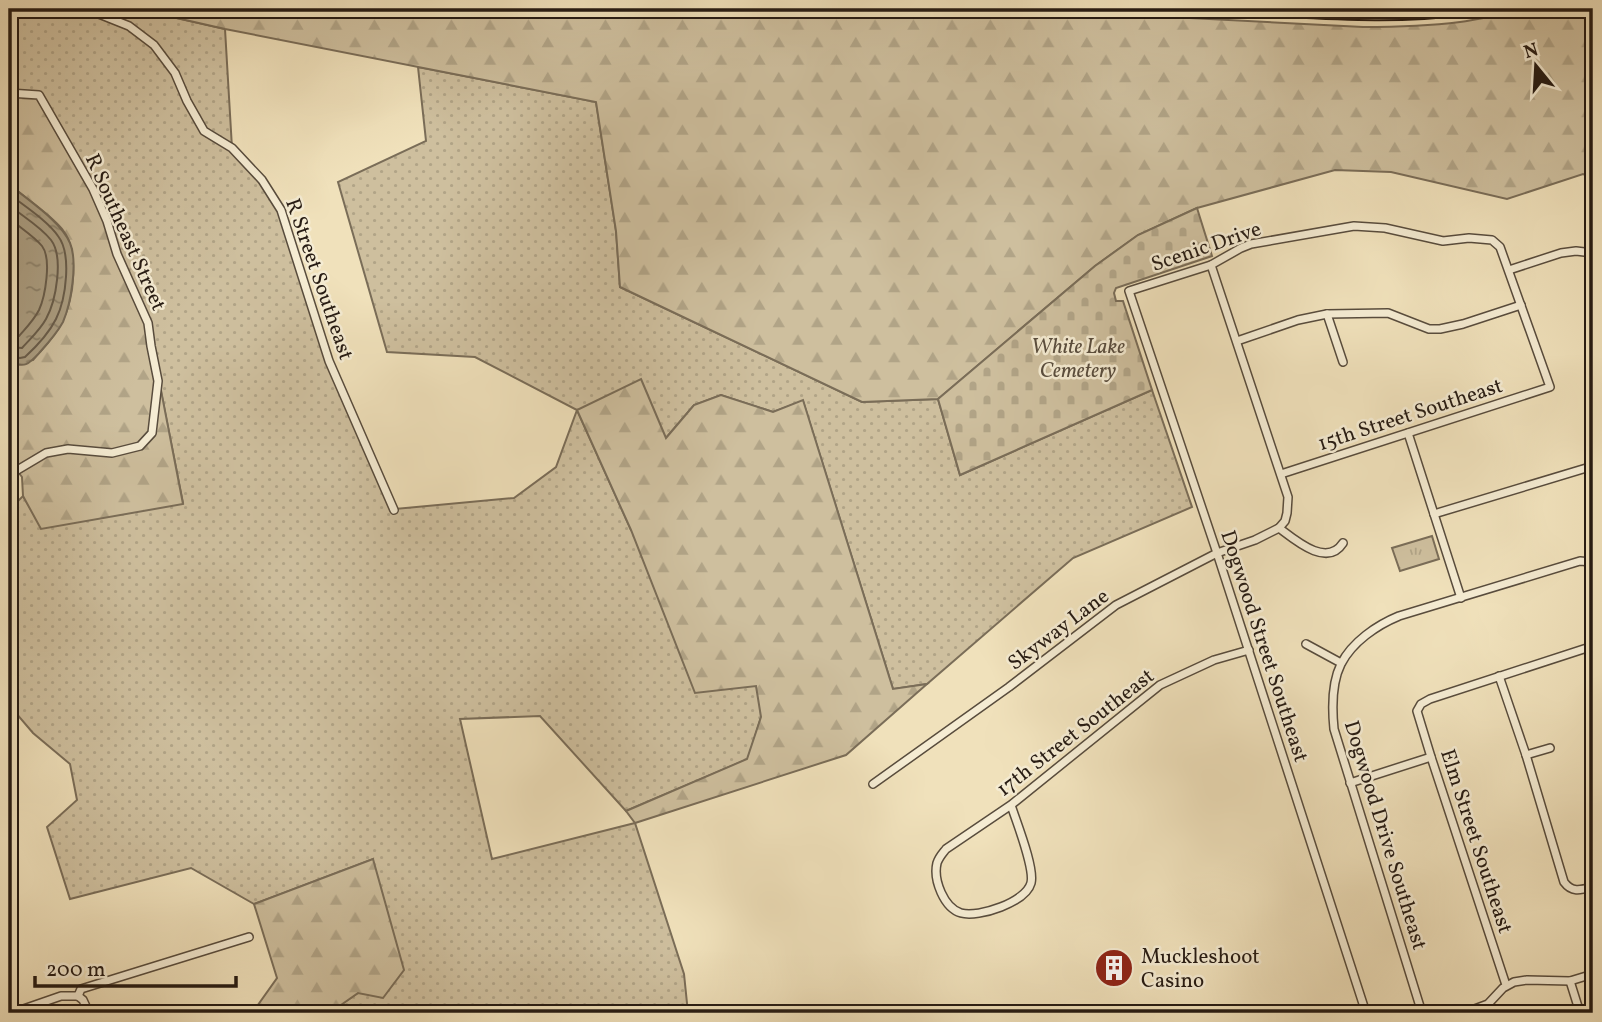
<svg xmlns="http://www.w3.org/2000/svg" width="1602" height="1022" font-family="Vollkorn,serif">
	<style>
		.grass { fill: url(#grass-dots); stroke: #7a6d58; stroke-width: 2 }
		.forest { fill: url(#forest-firs); stroke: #7a6d58; stroke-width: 2 }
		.cemetery { fill: url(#cemetery-stones); stroke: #7a6d58; stroke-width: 2 }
		.park { fill: url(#park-tufts); stroke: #7a6d58; stroke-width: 2 }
		.water { fill: url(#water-ripples); stroke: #766a56; stroke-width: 2 }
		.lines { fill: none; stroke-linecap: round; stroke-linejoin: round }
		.shore { stroke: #685c4a; stroke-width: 2 }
		.minor-casing { stroke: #584c3d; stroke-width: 10 }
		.highway-casing { stroke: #261b13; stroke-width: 14 }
		.minor { stroke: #f5ecd3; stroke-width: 7 }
		.highway { stroke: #f0e1bb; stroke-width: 10 }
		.labels { text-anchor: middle; stroke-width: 5; stroke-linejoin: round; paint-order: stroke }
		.street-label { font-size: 21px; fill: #261b13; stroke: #f5ecd3 }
		.park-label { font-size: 21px; font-style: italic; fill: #584c3d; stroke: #f5ecd3 }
		.poi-label { font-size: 21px; fill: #261b13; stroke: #f5ecd3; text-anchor: start }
	</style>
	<defs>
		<pattern id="grass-dots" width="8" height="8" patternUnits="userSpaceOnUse" patternTransform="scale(1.75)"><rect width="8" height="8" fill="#cebf9e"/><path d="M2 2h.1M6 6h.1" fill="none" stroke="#b1a487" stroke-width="1.8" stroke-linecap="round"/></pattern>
		<pattern id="forest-firs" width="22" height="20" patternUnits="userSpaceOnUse" patternTransform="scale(1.75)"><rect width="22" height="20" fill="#cebf9e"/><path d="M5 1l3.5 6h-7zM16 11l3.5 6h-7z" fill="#b1a487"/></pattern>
		<pattern id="cemetery-stones" width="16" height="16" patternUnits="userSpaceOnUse" patternTransform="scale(1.75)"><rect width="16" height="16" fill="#cebf9e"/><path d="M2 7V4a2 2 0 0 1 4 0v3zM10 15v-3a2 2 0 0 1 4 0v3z" fill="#b1a487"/></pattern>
		<pattern id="park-tufts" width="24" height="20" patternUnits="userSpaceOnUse" patternTransform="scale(1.75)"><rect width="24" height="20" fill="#cebf9e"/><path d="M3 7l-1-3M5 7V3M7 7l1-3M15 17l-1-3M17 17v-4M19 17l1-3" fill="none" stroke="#b1a487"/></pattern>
		<pattern id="water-ripples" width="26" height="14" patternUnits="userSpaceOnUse" patternTransform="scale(1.75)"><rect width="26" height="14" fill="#ab9e82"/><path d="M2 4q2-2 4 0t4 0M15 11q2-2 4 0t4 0" fill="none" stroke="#8b8069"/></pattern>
	</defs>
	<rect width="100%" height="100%" fill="#f0e1bb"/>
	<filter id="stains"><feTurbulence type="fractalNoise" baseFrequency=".00286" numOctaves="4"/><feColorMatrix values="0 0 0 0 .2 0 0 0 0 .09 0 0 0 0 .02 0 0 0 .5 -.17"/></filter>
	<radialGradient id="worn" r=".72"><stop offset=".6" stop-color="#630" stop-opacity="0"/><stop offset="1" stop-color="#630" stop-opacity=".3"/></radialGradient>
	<path class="grass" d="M9,9H137L225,29L232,148L281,210L329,361L395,509L514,498L556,467L577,410L475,357L387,352L338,182L426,141L418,67L596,102L616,231L620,287L862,402L938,399L960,475L1152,390L1192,507L1073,558L927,684L893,689L803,401L773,412L721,395L694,405L666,438L577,410L631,530L760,683L761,717L748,759L626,811L540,716L460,719L492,859L635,823L684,974L688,1013H331L330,1012L358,993L373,859L254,904L191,868L70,899L47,827L77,800L70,764L33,733L9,705V510L23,496L42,528L183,503L149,331L9,91Z"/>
	<g class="forest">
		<path d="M137,9H1016L1363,27C1395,27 1428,26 1460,22C1502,16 1552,0 1593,14V178L1583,174L1507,199L1391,172L1335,170L1197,208L1138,235L1095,266L938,399L862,402L620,287L616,231L596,102L225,29Z"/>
		<path d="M9,91L39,95L82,171L148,323L183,504L41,529L23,496L22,477L18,472L9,476V361L12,363L33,360C43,348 55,337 62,322C74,299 80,251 62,229C50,214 24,197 9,184Z"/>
		<path d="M641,379L666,438L694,405L721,395L773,412L803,400L893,689L927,684L846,755L635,823L626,811L747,759L761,717L756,686L695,693L631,530L577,410Z"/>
		<path d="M373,859L404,970L383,998L358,993L331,1012V1013H249L255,1009L277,978L254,904Z"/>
	</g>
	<path class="cemetery" d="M1197,208L1212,256L1116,288L1114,293L1116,301H1123L1152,390L960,475L938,399L1095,266L1138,235Z"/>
	<path class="park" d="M1432,536L1439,559L1400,571L1392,548Z"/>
	<path class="water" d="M9,184C27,200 61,221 70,243C78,262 71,303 63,322C57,333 49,342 40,352C29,364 25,369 9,361Z"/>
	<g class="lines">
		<g class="shore">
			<path d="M9,194C23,205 48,221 58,236C72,254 66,299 56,319C49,333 37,346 25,357L20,358L9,356"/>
			<path d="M9,205C22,216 40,226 51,240C64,257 56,301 46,319C40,330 30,339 22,348L9,347"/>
			<path d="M9,218C19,227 34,236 42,246C52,259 45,297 39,310C34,320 26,328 19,336H9"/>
		</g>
		<defs>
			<g id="minor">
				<path d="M42,9L99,14L129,26L154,45L175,73L187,101L204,131L232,148L262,180L281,210L329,361L394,510"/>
				<path d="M9,93L39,95L93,189L107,221L117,254L148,323L151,346L158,381L152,433L140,446L112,453L68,449L46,453L9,475"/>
				<path d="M1509,270L1561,253L1576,251L1593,253"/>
				<path d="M1327,314L1343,362"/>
				<path d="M1237,341L1298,320L1327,314L1388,313L1429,329H1440L1463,324L1521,305"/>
				<path d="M1408,433L1461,598"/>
				<path d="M1281,474L1550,387L1500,247L1492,240L1469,238L1443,241L1385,228L1354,226L1251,244L1241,248L1211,265L1129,291L1217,553L1366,1013"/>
				<path d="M1434,514L1593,466"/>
				<path d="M1279,528C1295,540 1327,568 1343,543"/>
				<path d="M1306,644L1341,663"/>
				<path d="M1499,676L1526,755L1564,882C1572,893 1581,890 1593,887"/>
				<path d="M1526,755L1550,748"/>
				<path d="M1350,783L1431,757"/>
				<path d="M873,784L1009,687L1116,605L1217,553L1255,540L1279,528L1285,521L1287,513L1288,497L1211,265"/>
				<path d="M1011,805C1016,821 1035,868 1031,883C1026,902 979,918 961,913C944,908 933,880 937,863C939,857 942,854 946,849L1011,805L1160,685L1214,660L1249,650"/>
				<path d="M1570,981L1580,1013"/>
				<path d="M1506,985L1431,757L1417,711L1421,704L1430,699L1593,646"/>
				<path d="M78,996L81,989L249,937"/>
				<path d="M78,996L83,1000L89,1013"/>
				<path d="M12,1013L61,996H78"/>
				<path d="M1422,1013L1334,729C1332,709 1331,684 1341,664C1352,642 1377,625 1399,616L1580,561L1591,562L1593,564"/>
				<path d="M1464,1013L1488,1004L1503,988L1514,982L1527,980L1570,981L1593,974"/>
			</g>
			<path id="highway" d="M1244,9C1317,12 1391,19 1464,9"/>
		</defs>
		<use href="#minor" class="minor-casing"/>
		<use href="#highway" class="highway-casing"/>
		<use href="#minor" class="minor"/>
		<use href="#highway" class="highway"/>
	</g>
	<defs>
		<symbol id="building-disc" viewBox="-11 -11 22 22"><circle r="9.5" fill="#8f2418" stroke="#f5ecd3"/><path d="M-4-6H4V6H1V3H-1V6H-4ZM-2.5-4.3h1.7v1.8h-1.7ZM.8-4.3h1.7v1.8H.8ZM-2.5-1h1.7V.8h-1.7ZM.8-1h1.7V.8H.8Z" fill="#fff"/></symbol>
	</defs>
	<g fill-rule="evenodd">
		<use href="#building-disc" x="1092" y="946" width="44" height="44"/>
	</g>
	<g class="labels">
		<g class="street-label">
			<text transform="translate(126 232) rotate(66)" y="7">R Southeast Street</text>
			<text transform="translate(1206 246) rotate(-19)" y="7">Scenic Drive</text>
			<text transform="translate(320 279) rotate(71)" y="7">R Street Southeast</text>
			<text transform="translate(1410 414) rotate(-18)" y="7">15th Street Southeast</text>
			<text transform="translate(1058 629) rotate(-37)" y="7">Skyway Lane</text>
			<text transform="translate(1265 646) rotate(72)" y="7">Dogwood Street Southeast</text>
			<text transform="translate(1075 732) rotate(-38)" y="7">17th Street Southeast</text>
			<text transform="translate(1386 835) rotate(73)" y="7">Dogwood Drive Southeast</text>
			<text transform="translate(1477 841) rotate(72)" y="7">Elm Street Southeast</text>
		</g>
		<g class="park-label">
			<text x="1078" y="353">White Lake<tspan x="1078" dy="24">Cemetery</tspan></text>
		</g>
		<g class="poi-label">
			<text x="1141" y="963">Muckleshoot<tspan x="1141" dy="24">Casino</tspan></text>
		</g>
	</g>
	<rect width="1602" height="1022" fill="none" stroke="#f0e1bb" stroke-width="35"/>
	<rect x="10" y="10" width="1581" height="1001" fill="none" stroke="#261b13" stroke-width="3.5"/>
	<rect x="18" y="18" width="1567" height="987" fill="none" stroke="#261b13" stroke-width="2"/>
	<g transform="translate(1536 66) rotate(342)" stroke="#f5ecd3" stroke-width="5" paint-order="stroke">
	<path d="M0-5L12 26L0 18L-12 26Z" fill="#261b13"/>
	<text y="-10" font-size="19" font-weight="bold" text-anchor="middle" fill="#261b13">N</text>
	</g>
	<path d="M35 976v10h201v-10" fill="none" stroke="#261b13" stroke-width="3.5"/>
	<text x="46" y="976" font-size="21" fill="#261b13" stroke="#f5ecd3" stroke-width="5" paint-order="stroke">200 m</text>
	<rect width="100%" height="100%" filter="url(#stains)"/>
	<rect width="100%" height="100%" fill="url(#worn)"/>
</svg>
